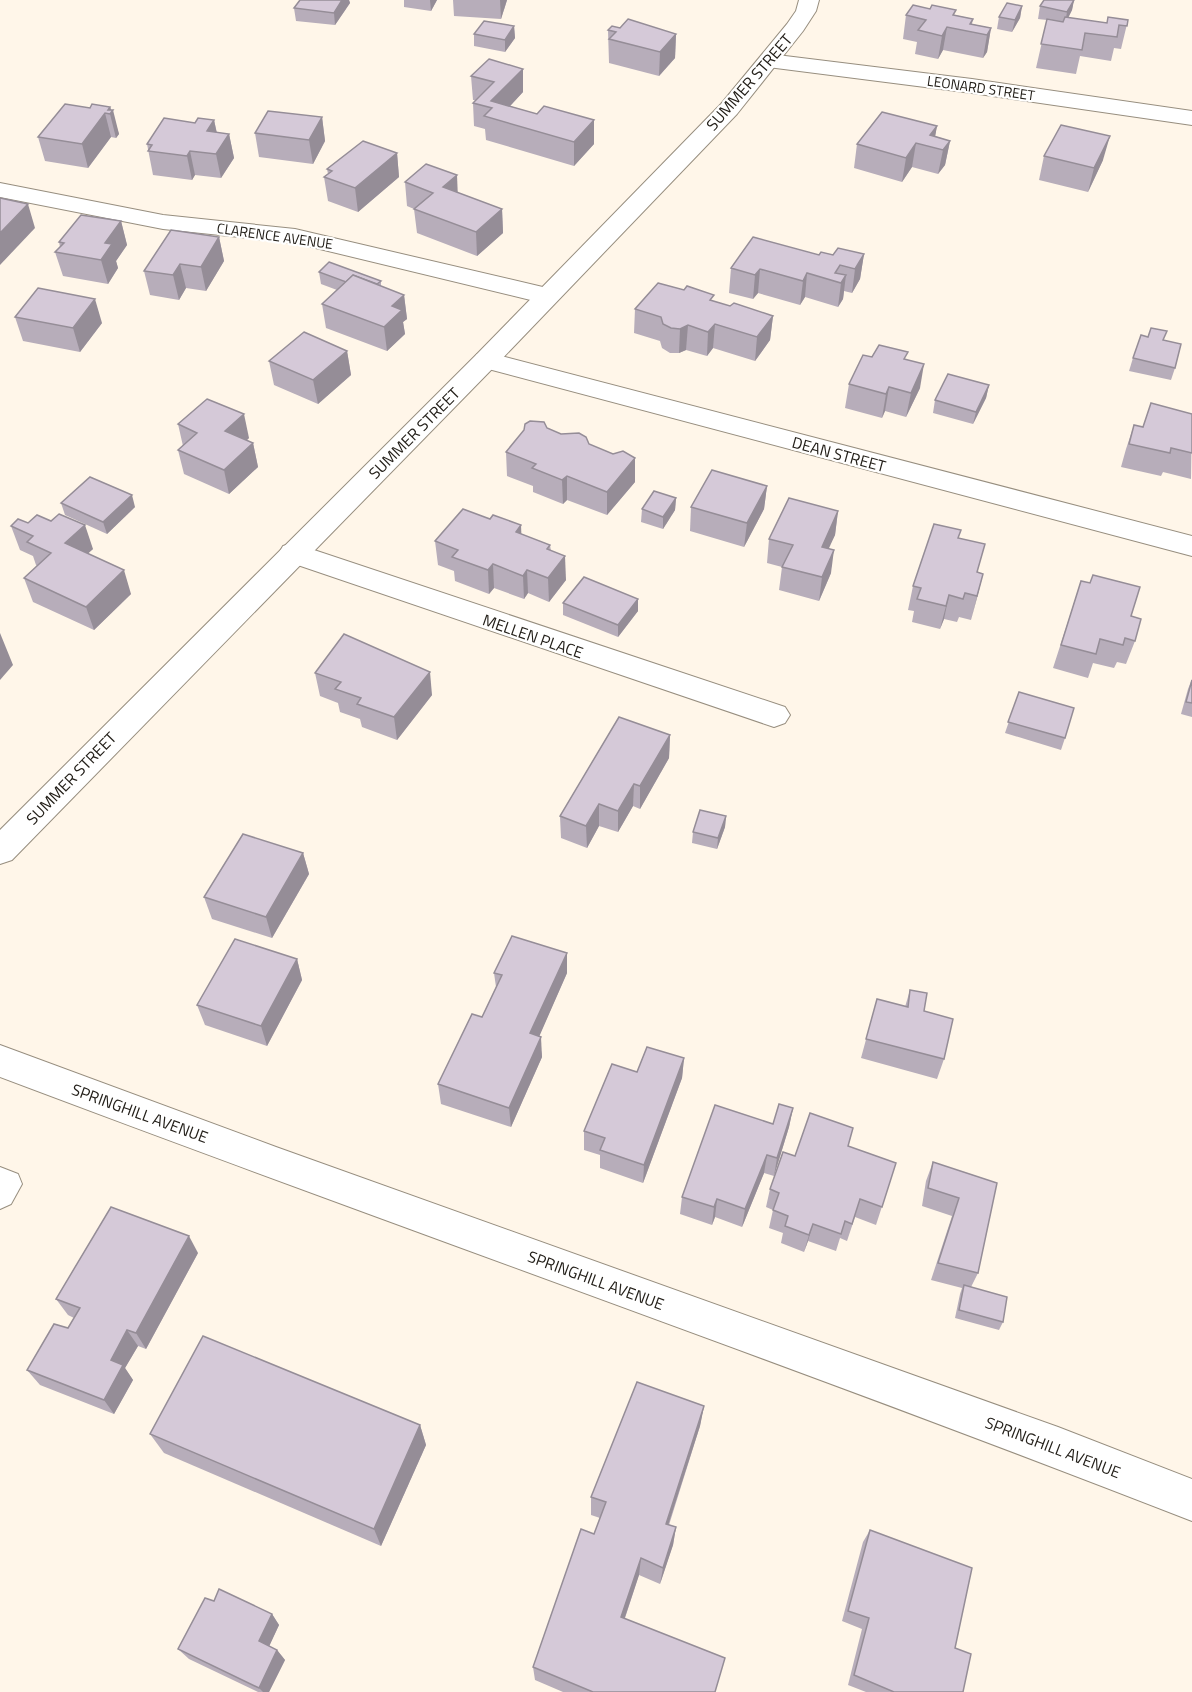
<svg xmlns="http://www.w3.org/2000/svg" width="1192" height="1692" font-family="'Titillium Web',sans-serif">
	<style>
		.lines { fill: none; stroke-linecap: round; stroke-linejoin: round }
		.service-casing { stroke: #978e7f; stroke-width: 2 }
		.minor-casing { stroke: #978e7f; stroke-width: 2 }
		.secondary-casing { stroke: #978e7f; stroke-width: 2 }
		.service { fill: #fff; fill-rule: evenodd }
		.minor { fill: #fff; fill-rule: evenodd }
		.secondary { fill: #fff; fill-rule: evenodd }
		.wall { fill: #b7adba }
		.shaded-wall { fill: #958d97 }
		.building { fill: #d5c9d8; stroke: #958d97; stroke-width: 1.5 }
		.labels { text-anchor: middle; stroke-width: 4.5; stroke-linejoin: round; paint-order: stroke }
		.far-street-label { font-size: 14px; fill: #24201a; stroke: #fff }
		.street-label { font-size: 16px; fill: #24201a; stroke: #fff }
	</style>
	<rect width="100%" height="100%" fill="#fff6e9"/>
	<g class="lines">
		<defs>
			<path id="service" d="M0,1167L18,1174L22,1184L11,1204L0,1209Z"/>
			<g id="minor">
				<path d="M769,54L972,79L1192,111V125L972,93L761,66L758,61L761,56Z"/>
				<path d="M0,183L163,215L295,229L547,288L556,291L560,296L556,301L547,304L295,243L163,229L0,197Z"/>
				<path d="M486,352L1192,536V556L477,366L473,360L477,354Z"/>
				<path d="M293,543L785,707L790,715L785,723L774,727L283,560L279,553L283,546Z"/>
				<path d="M0,1045L276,1147L1058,1427L1192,1479V1521C797,1367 397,1227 0,1077Z"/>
			</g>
			<path id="secondary" d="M799,0H819L816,11L803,31L737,114L495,366L12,860L0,864V830L477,354L721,104L787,24L796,11Z"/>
		</defs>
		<use href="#service" class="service-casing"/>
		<use href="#minor" class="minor-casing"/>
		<use href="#secondary" class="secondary-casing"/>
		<use href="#service" class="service"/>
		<use href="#minor" class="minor"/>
		<use href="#secondary" class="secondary"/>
	</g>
	<g class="wall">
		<path d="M300,0H349L350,3L335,25L296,21L294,8Z"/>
		<path d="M404,0H437L431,11L404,7Z"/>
		<path d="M453,0H507L501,19L454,16Z"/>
		<path d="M1074,0L1072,10L1068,18L1107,23L1108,17L1128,20L1121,49L1114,48L1111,61L1080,56L1076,74L1036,68L1047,20L1038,19L1040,6Z"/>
		<path d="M1022,6L1020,18L1012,32L997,29L999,17Z"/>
		<path d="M906,15H955L973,19L972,24L991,28L987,52L983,58L943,50L938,59L915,54L917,42L903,39Z"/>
		<path d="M514,26L515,38L505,52L474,46V34Z"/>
		<path d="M620,28L676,34L675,58L659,76L609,63L608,30Z"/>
		<path d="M523,69V92L510,106L537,114L594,120V144L574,166L486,140L485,129L474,126L473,103L475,100H473L471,76Z"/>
		<path d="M110,107L119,134L116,138L111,137L88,168L45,161L38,137L90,108Z"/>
		<path d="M322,117L325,141L313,164L259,157L255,133Z"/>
		<path d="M214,120L217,133L229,134L234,158L221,178L195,175L192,180L153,175L147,144Z"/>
		<path d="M937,126L935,136L950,141L945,165L938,174L912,167L902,182L854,168L857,144Z"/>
		<path d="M397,153L399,177L358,212L328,201L324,177L328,174L327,169Z"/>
		<path d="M1044,156L1103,160L1088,192L1039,180Z"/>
		<path d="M405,182L458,193L502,209L503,233L477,256L417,233L414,209L407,206Z"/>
		<path d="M121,221L127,245L116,261L118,268L108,284L63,276L55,252L60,247L59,242Z"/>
		<path d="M219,237L224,261L206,291L186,288L179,300L150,295L144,271Z"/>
		<path d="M864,254L860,279L852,293L844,291L843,299L838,307L805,297L800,305L758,293L753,299L729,293L731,268L819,255Z"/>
		<path d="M319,272L381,281V286L404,295L407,319L403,322L405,334L387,351L326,328L322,304L337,290L321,284Z"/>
		<path d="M713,301L730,306L773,316L770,340L755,361L713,348L707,356L686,350L679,353H670L662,348L660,341L634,333L635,309Z"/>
		<path d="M15,317L102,323L80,352L23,341Z"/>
		<path d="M1164,340L1175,368L1171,380L1129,371L1133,358Z"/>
		<path d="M347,351L351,375L318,404L274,385L269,361Z"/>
		<path d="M872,357L906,360L920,388L906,417L885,411L882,418L845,408L849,384Z"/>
		<path d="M989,385L986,398L973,424L933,413L935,400Z"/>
		<path d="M1151,403L1192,414L1191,479L1163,472L1161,476L1121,467L1126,449L1134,425L1143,427Z"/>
		<path d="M178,424L249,438L247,440L253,443L258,467L229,494L184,474L178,450L183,446Z"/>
		<path d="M547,428L561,434L613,454L635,458V482L607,515L567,500L563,504L533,492V486L507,476L506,452Z"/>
		<path d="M767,486L764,509L744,547L690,531L691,507Z"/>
		<path d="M676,498L675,510L663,529L641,522L642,509Z"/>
		<path d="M61,503L135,507L107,534L65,515Z"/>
		<path d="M838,511L835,535L828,548L831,573L819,601L779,590L782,567L767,563L769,539Z"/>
		<path d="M490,519L521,525V534L550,545L551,551L566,580L549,602L528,593L524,599L494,588L489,594L455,581L454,571L438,565L435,541Z"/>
		<path d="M11,526L93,549L87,554L131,594L94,630L33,602L24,578L37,566L36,565L33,556L20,550Z"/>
		<path d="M959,538L978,573L983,574L971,620L959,617L957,622L944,619L940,629L912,622L914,611L908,610L913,586Z"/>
		<path d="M1081,581L1131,616L1135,641L1126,664L1117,662L1114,668L1093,663L1088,678L1053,668Z"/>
		<path d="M638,599V611L618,637L563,615V603Z"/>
		<path d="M315,673L432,695L397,740L362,727L360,719L340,712L338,703L320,696Z"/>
		<path d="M1192,679V717L1181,714L1188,689Z"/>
		<path d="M1019,692L1065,738L1061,750L1005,733Z"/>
		<path d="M670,735L669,758L640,809L633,806L618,832L599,826L587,848L561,838L560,816Z"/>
		<path d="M726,816L725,827L717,849L692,843L693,832Z"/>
		<path d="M303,853L309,874L272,938L212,919L204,897Z"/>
		<path d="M567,953V973L539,1036L542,1057L511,1127L441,1104L438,1084L482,1017L496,987L494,973Z"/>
		<path d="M297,959L302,980L267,1046L205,1025L197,1005Z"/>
		<path d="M910,990L924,1011L944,1059L937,1079L861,1058L877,999L905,1007Z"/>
		<path d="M684,1058L682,1078L643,1183L600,1168V1155L584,1150V1131L637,1072Z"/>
		<path d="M793,1108L789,1127L774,1176L764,1173L742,1227L715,1217L712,1225L680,1214L682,1197Z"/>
		<path d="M853,1128L848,1146L896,1163L876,1225L855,1217L847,1241L840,1238L836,1251L808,1241L804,1252L781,1243L783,1233L769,1228L773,1210L766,1207L770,1189L795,1156Z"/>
		<path d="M933,1162L997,1183L978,1273L971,1287L1003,1322L999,1330L955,1318L960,1294L962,1288L931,1280L952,1216L922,1206L926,1181Z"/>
		<path d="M198,1253L146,1349L138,1346L125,1368L133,1380L114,1414L40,1385L27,1370L68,1328L74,1318L68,1315L56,1299Z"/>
		<path d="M704,1406L700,1426L669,1525L676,1527L673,1545L660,1584L639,1575L625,1618L715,1692H563L535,1680L533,1667L594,1534L600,1518L591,1515V1497Z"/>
		<path d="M420,1425L426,1445L381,1546L164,1453L150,1434Z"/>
		<path d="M870,1530L955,1648L963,1692H866L848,1685L862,1629L842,1621L863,1542Z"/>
		<path d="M214,1601L272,1614L279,1625L269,1646L277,1650L285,1660L269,1692H258L189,1659L178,1649Z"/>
	</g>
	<g class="shaded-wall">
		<path d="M342,0H349L350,3L335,25L334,13Z"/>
		<path d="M430,0H437L431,11Z"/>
		<path d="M500,0H507L501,19Z"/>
		<path d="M1074,0L1072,10L1065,24L1067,12Z"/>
		<path d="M1022,6L1020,18L1012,32L1015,20Z"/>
		<path d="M514,26L515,38L505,52V40Z"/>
		<path d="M947,27L943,50L938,59L942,36Z"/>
		<path d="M991,28L987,52L983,58L987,35Z"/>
		<path d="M676,34L675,58L659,76L660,52Z"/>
		<path d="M523,69V92L497,120L491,101Z"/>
		<path d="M110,107L112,112L113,110L119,134L116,138L110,114L108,110Z"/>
		<path d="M105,113L111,137L88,168L82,144Z"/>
		<path d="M322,117L325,141L313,164L309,140Z"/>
		<path d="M214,120L219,144L207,131Z"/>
		<path d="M594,120V144L574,166V142Z"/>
		<path d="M937,126L933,148L930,135Z"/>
		<path d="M229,134L234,158L221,178L216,154Z"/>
		<path d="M1110,136L1103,160L1088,192L1094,168Z"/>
		<path d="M950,141L945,165L938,174L943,150Z"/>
		<path d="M916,143L912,167L902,182L906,158Z"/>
		<path d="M190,151L195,175L192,180L187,156Z"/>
		<path d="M397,153L399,177L358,212L355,188Z"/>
		<path d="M457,175L458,199L443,187Z"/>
		<path d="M28,204L35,228L0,265V233Z"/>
		<path d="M502,209L503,233L477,256L476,232Z"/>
		<path d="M121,221L127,245L116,261L118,268L108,284L101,260L105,243Z"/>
		<path d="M219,237L224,261L206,291L201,267Z"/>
		<path d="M864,254L860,279L852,293L855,269Z"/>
		<path d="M180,264L186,288L179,300L173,275Z"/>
		<path d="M760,269L758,293L753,299L755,275Z"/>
		<path d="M807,273L805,297L800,305L803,281Z"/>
		<path d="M846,275L843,299L838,307L841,283Z"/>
		<path d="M404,295L407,319L403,322L405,334L387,351L384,327L392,306Z"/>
		<path d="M95,299L102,323L80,352L73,328Z"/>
		<path d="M773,316L770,340L755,361L757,337Z"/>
		<path d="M715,324L713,348L707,356L708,332Z"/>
		<path d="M688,325L686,350L679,353L680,329Z"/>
		<path d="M347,351L351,375L318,404L313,380Z"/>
		<path d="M924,364L920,388L906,417L911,393Z"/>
		<path d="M989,385L986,398L973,424L976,412Z"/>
		<path d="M889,387L885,411L882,418L886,394Z"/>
		<path d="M244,414L249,438L231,455L225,431Z"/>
		<path d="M253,443L258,467L229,494L224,470Z"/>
		<path d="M635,458V482L607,515V492Z"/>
		<path d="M567,476V500L563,504L562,480Z"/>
		<path d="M767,486L764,509L744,547L747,523Z"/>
		<path d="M132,495L135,507L107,534L103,522Z"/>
		<path d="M676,498L675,510L663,529V517Z"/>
		<path d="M838,511L835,535L819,570L822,547Z"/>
		<path d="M85,525L93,549L73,567L65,543Z"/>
		<path d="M521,525L522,549L516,532Z"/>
		<path d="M834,550L831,573L819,601L822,577Z"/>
		<path d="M565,556L566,580L549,602L548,578Z"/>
		<path d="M493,564L494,588L489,594L488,570Z"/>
		<path d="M124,570L131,594L94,630L86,607Z"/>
		<path d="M527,570L528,593L524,599L523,576Z"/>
		<path d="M983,574L977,598L971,620L977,596Z"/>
		<path d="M949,595L944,619L940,629L946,606Z"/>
		<path d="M638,599V611L618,637V625Z"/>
		<path d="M0,633L13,665L0,680Z"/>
		<path d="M430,672L432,695L397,740L394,717Z"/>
		<path d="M670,735L669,758L640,809V786Z"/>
		<path d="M634,784L633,806L618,832V811Z"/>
		<path d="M599,804V826L587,848L586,826Z"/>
		<path d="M726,816L725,827L717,849L718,838Z"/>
		<path d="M303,853L309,874L272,938L266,917Z"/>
		<path d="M567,953V973L532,1053L530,1033Z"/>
		<path d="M297,959L302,980L267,1046L261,1026Z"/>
		<path d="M541,1037L542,1057L511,1127L509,1108Z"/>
		<path d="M684,1058L682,1078L643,1183L644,1165Z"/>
		<path d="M793,1108L789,1127L774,1176L777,1158Z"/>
		<path d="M767,1155L764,1173L742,1227L745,1209Z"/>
		<path d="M717,1199L715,1217L712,1225L714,1207Z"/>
		<path d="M813,1224L808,1241L804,1252L809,1235Z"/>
		<path d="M189,1236L198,1253L146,1349L136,1333Z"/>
		<path d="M127,1330L138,1346L125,1368L133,1380L114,1414L104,1400L111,1360Z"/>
		<path d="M704,1406L700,1426L663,1541L666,1524Z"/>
		<path d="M420,1425L426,1445L381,1546L374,1529Z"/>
		<path d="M676,1527L673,1545L660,1584L663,1568Z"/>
		<path d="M641,1558L639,1575L620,1632L621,1617Z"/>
		<path d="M272,1614L279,1625L267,1651L259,1641Z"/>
		<path d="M277,1650L285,1660L269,1692H263L259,1688Z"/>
	</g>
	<g class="building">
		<path d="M300,0H342L334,13L294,8Z"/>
		<path d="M1044,0H1074L1067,12L1040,6Z"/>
		<path d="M1007,3L1022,6L1015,20L999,17Z"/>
		<path d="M913,5L930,9L932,5L956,10L953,15L973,19L970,24L991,28L987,35L947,27L942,36L918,30L926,20L906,15Z"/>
		<path d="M1065,17L1107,23L1108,17L1128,20L1127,26L1119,25L1117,37L1085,33L1082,50L1041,44L1047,19L1063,22Z"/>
		<path d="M628,19L676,34L660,52L609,39L616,32L608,30L612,26L620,28Z"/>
		<path d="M484,21L514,26L505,40L474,34Z"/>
		<path d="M489,59L523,69L491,101L537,114L544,106L594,120L574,142L484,116L492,108L473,103L494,82L471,76Z"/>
		<path d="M65,104L90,108L92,104L110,107L108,110H113L110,114L105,113L82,144L38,137Z"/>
		<path d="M268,111L322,117L309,140L255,133Z"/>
		<path d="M882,112L937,126L930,135L950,141L943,150L916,143L906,158L857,144Z"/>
		<path d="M164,118L195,123L198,118L214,120L207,131L229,134L216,154L190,151L187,156L148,151L152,145L147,144Z"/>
		<path d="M1061,125L1110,136L1094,168L1044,156Z"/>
		<path d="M363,141L397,153L355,188L324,177L332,171L327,169Z"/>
		<path d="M426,164L457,175L443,187L502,209L476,232L414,209L433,193L405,182Z"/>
		<path d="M0,198L28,204L0,233Z"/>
		<path d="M81,215L121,221L105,243L112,244L101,260L55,252L64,243L59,242Z"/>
		<path d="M171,230L219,237L201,267L180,264L173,275L144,271Z"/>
		<path d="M753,237L819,255L821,252L833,255L838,248L864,254L855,269L840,265L835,273L846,275L841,283L807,273L803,281L760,269L755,275L731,268Z"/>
		<path d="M329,262L381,281L377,284L353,275L346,282L319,272Z"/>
		<path d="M353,275L404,295L392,306L402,310L384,327L322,304Z"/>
		<path d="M658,283L684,290L687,286L714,295L710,300L730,306L734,303L773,316L757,337L715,324L708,332L688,325L680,329L671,328L663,324L661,317L635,309Z"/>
		<path d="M38,288L95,299L73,328L15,317Z"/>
		<path d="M1151,328L1167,331L1163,340L1181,344L1175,368L1133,358L1141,335L1148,337Z"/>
		<path d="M304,332L347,351L313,380L269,361Z"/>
		<path d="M879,345L908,352L904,359L924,364L911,393L889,387L886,394L849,384L863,355L872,357Z"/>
		<path d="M948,374L989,385L976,412L935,400Z"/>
		<path d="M207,399L244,414L225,431L253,443L224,470L178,450L197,433L178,424Z"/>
		<path d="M1151,403L1192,414V453L1171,448L1170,453L1129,444L1134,425L1143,427Z"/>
		<path d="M530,421L544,422L547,428L561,434L579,433L586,437L589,444L613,454L623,451L635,458L607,492L567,476L562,480L532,468L536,464L506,452L524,430L525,424Z"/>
		<path d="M712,470L767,486L747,523L691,507Z"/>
		<path d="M90,477L132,495L103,522L61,503Z"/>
		<path d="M654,491L676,498L663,517L642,509Z"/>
		<path d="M789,498L838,511L822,547L834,550L822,577L782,567L793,545L769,539Z"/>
		<path d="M463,509L490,519L493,515L521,525L516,532L550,545L547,549L565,556L548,578L527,570L523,576L493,564L488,570L452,557L458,550L435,541Z"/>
		<path d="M59,514L85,525L65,543L124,570L86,607L24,578L51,553L27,542L33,536L11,526L18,519L28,523L37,515L51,521Z"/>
		<path d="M934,524L961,530L958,538L985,544L977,572L983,574L977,596L965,593L963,599L949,595L946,606L917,599L921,588L913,586Z"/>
		<path d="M1093,575L1140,587L1131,616L1141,619L1135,641L1125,638L1123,645L1100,639L1096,654L1061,645L1081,581L1090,583Z"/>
		<path d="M584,577L638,599L618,625L563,603Z"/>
		<path d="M344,634L430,672L394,717L357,704L361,698L335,689L341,682L315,673Z"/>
		<path d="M1192,680V703L1186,702Z"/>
		<path d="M1019,692L1074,708L1065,738L1008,722Z"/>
		<path d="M619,717L670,735L640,786L634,784L618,811L599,804L586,826L560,816Z"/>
		<path d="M700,810L726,816L718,838L693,832Z"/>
		<path d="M243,834L303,853L266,917L204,897Z"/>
		<path d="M512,936L567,953L530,1033L541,1037L509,1108L438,1084L472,1014L482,1017L502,975L494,973Z"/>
		<path d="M235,939L297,959L261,1026L197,1005Z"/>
		<path d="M910,990L927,993L924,1011L953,1019L944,1059L866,1039L877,999L908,1007Z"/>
		<path d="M647,1047L684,1058L644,1165L600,1150L605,1138L584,1131L612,1064L637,1072Z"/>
		<path d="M779,1104L793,1108L777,1158L767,1155L745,1209L717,1199L714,1207L682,1197L715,1105L773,1124Z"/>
		<path d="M810,1113L853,1128L848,1146L896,1163L882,1207L860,1199L852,1224L845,1221L841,1234L813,1224L809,1235L785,1226L788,1216L773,1210L779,1193L770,1189L783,1152L795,1156Z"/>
		<path d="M933,1162L997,1183L978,1273L938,1263L959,1198L928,1188Z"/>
		<path d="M111,1207L189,1236L136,1333L127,1330L111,1360L123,1365L104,1400L27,1370L54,1324L68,1328L80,1308L56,1299Z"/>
		<path d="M964,1285L1007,1297L1003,1322L959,1310Z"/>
		<path d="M203,1336L420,1425L374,1529L150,1434Z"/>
		<path d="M637,1382L704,1406L666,1524L676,1527L663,1568L641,1558L621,1617L725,1658L715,1692H593L533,1667L581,1529L594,1534L606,1502L591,1497Z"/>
		<path d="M870,1530L972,1568L955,1648L971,1654L963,1692H894L854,1675L869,1618L848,1611Z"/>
		<path d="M219,1589L272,1614L259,1641L277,1650L259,1688L178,1649L205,1598L214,1601Z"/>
	</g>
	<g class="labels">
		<g class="far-street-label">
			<text transform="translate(981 88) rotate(8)" y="5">LEONARD STREET</text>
			<text transform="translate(275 236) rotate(8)" y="5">CLARENCE AVENUE</text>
		</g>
		<g class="street-label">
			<text transform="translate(749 82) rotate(-49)" y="6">SUMMER STREET</text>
			<text transform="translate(414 433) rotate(-45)" y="6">SUMMER STREET</text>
			<text transform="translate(839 454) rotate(15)" y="6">DEAN STREET</text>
			<text transform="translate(533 636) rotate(19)" y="6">MELLEN PLACE</text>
			<text transform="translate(71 778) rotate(-46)" y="6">SUMMER STREET</text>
			<text transform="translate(140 1113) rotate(20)" y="6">SPRINGHILL AVENUE</text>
			<text transform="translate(596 1280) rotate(20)" y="6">SPRINGHILL AVENUE</text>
			<text transform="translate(1053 1447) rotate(21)" y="6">SPRINGHILL AVENUE</text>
		</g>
	</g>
</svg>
